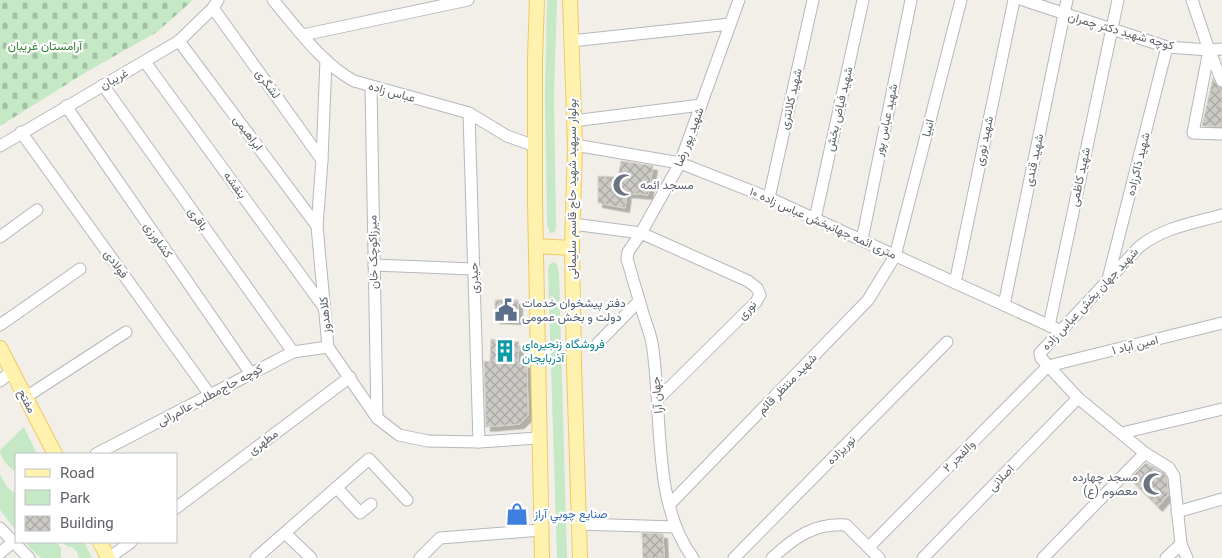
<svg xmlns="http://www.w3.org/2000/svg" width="1222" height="558" font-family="Roboto,Vazirmatn,sans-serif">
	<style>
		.green { fill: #c5e8c5 }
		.cemetery { fill: url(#cemetery-stones) }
		.building { fill: url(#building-cross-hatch); stroke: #d6d1c6; filter: url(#shadow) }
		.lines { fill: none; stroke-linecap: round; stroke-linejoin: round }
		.minor-casing { stroke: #b5b8bc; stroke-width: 13 }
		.major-casing { stroke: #f2c960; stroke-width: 16 }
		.minor { stroke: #fff; stroke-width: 11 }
		.major { stroke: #fff2af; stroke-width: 14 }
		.labels { text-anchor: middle; stroke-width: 4.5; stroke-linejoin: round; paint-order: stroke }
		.street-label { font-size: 12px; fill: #5f6368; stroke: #fff }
		.park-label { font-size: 12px; fill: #348238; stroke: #fff }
		.worship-label { font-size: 12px; fill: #5b616d; stroke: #fff; text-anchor: start }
		.service-label { font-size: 12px; fill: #4e5e75; stroke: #fff; text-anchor: start }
		.culture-label { font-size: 12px; fill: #0d838f; stroke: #fff; text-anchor: start }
		.shop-label { font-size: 12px; fill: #366cbe; stroke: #fff; text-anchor: start }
	</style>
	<defs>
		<pattern id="cemetery-stones" width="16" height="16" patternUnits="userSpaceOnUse" patternTransform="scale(1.25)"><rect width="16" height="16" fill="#c5e8c5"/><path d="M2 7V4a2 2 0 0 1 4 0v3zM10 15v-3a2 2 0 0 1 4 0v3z" fill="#a3c0a4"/></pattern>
		<pattern id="building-cross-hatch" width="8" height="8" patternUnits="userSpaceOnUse" patternTransform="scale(1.25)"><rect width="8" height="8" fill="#cccac5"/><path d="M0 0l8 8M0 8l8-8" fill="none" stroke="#a9a8a4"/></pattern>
		<filter id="shadow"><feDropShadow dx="4.5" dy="4.5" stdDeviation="0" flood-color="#0004"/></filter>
	</defs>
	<rect width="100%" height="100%" fill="#f1efe8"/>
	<g class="green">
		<path d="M547,0H557L554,93L556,225L555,232L550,233L547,224L545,93Z"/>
		<path d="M553,262L557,264L559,273L567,558H557L548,270L549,265Z"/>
		<path d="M24,427L37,454H16V472C9,467 0,459 0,450Z"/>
		<path d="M0,474C5,483 6,489 16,493L15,529L0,510Z"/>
		<path d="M26,542H56L61,548V558H41L29,547Z"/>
		<path d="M63,542H84L92,558H79L77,552L72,547L66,546Z"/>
	</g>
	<path class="cemetery" d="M0,0H193L157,32L88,71L0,126Z"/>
	<g class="building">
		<path d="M1213,78L1222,93V126H1202Z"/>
		<path d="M621,161L653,166L648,195L627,193L625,208L598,203V176L618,177Z"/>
		<path d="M495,300H518V320L495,319Z"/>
		<path d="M491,339L519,342L518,363L527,364L528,416L520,424L486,427L484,361L490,362Z"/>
		<path d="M1146,463L1164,473L1167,478L1168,495L1158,507L1130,479Z"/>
		<path d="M642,533L663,534L664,558H643Z"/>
	</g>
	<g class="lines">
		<defs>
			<g id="minor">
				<path d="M273,0C297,28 321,63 354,81L469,113L507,136L535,146"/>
				<path d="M1023,0L1167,47L1209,50L1222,49"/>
				<path d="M1192,0L1209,50L1222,81"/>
				<path d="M213,8L322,160"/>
				<path d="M303,35L468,0"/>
				<path d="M179,41L317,226"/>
				<path d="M571,41L730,24"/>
				<path d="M1209,50L1193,133L1222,134"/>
				<path d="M326,60L322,160L317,226L328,347L377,418L399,435L428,441L479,442L538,438"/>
				<path d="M145,62L323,306"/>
				<path d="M103,85L293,352"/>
				<path d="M371,87L377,418"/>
				<path d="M66,106L251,374"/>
				<path d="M469,113L479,442"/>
				<path d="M573,121L701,105"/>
				<path d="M21,132L210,395"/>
				<path d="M575,145L680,163L769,198L1061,331"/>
				<path d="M0,146L179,41L213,8L218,0"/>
				<path d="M769,198L813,0"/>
				<path d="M815,219L863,0"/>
				<path d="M573,224L641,233L680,163L739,0"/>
				<path d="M0,237L37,210"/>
				<path d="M862,240L911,0"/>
				<path d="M374,265L473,269"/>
				<path d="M1108,279L1167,47"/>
				<path d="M955,283L1014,0"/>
				<path d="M1004,305L1067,0"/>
				<path d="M0,325L80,269"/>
				<path d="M1049,326L1118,0"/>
				<path d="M598,343L639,301"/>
				<path d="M0,381L12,371"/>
				<path d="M26,397L126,332"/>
				<path d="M658,399L756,302L760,295L757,288L748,281L641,233L628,252L627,259C632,276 637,293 642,310C645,321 650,332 652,343C663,409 651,503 693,558"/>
				<path d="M1122,433L1222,409"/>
				<path d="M96,454L293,352L328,347"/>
				<path d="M337,488L360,513L371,504"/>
				<path d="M670,504L868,300L895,256L961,0"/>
				<path d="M176,508L350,377"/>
				<path d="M1177,512L1222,499"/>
				<path d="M580,524L675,527"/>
				<path d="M0,528L29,558"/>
				<path d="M285,533L311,558"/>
				<path d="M869,547L1048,366L1222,323"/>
				<path d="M0,553L13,542"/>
				<path d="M109,558L131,542"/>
				<path d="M256,558L369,459L407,500"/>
				<path d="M420,558L440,538L541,530"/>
				<path d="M734,558L947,342"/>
				<path d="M772,558C795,537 814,523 846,525L879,558"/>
				<path d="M923,558L1078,398"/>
				<path d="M1043,558L1145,453"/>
				<path d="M1166,558L1181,544"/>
				<path d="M1187,558L1181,544L1175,487L1174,476L1169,468L1145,453L1078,398L1041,358L1040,353L1139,247C1162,228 1193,223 1222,215"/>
			</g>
			<g id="major">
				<path d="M537,0L535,58V202L542,558"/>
				<path d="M570,0L575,145L572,248L574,366L580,558"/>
				<path d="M536,246L572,248"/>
				<path d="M0,348L55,454"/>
				<path d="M100,542L108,558"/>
			</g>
		</defs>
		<use href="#minor" class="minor-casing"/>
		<use href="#major" class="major-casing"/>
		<use href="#minor" class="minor"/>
		<use href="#major" class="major"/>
	</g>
	<defs>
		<symbol id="mosque-bare" viewBox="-9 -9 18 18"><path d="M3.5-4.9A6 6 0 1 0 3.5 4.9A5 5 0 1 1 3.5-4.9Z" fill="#6b7280" stroke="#fff" stroke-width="2.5" paint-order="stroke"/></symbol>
		<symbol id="civic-bare" viewBox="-9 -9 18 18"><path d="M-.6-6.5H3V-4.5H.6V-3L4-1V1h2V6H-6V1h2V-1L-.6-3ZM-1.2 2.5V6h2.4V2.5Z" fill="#5c6f8a" stroke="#fff" stroke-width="2.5" paint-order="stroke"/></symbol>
		<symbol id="building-bare" viewBox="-9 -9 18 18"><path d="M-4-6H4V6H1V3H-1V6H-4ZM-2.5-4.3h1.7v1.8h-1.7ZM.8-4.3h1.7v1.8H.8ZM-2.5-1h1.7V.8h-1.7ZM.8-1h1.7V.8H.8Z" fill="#0f9aa8" stroke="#fff" stroke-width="2.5" paint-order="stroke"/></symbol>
		<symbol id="shop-bare" viewBox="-9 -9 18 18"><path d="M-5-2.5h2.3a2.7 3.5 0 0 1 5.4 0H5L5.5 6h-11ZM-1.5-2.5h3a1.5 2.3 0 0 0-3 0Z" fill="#3f7fe0" stroke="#fff" stroke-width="2.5" paint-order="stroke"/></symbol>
	</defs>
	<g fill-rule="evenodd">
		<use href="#mosque-bare" x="608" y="169" width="32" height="32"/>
		<use href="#civic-bare" x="490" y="294" width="32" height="32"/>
		<use href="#building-bare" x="489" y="335" width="32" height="32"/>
		<use href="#mosque-bare" x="1138" y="468" width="32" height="32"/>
		<use href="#shop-bare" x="501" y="498" width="32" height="32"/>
	</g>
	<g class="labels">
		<g class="street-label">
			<text transform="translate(1121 31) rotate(16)" y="4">کوچه شهید دکتر چمران</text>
			<text transform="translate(114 79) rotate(-29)" y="4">غریبان</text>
			<text transform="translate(268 84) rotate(54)" y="4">لشگری</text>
			<text transform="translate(392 92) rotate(16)" y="4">عباس زاده</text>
			<text transform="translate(791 99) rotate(-77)" y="4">شهید کلانتری</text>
			<text transform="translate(839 109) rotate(-77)" y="4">شهید فیاض بخش</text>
			<text transform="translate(886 120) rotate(-78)" y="4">شهید عباس پور</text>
			<text transform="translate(928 128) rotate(-76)" y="4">انبیا</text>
			<text transform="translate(248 133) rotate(53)" y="4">ابراهیمی</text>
			<text transform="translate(689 137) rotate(-69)" y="4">شهید پور رضا</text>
			<text transform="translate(984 141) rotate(-78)" y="4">شهید نوری</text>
			<text transform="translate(1034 160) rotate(-78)" y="4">شهید قندی</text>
			<text transform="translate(1138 164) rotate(-76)" y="4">شهید ذاکرزاده</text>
			<text transform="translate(1080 177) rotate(-78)" y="4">شهید کاظمی</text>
			<text transform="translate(235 185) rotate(54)" y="4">بنفشه</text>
			<text transform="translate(572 189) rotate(-90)" y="4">بولوار سپهبد شهید حاج قاسم سلیمانی</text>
			<text transform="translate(198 219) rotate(55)" y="4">باقری</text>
			<text transform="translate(823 223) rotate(24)" y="4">۱۰ متری ائمه جهانبخش عباس زاده</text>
			<text transform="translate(158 240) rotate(55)" y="4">کشاورزی</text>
			<text transform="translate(373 252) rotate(-91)" y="4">میرزاکوچک خان</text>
			<text transform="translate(116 264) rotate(54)" y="4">فولادی</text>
			<text transform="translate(474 278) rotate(-92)" y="4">حیدری</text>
			<text transform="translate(1090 299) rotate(-47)" y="4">شهید جهان بخش عباس زاده</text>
			<text transform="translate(747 310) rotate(-47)" y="4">نوری</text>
			<text transform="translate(325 315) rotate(-95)" y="4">کلاهدوز</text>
			<text transform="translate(1135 345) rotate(-14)" y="4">۱ امین آباد</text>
			<text transform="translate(787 384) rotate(-46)" y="4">شهید منتظر قائم</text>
			<text transform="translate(210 395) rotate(-28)" y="4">کوچه حاج‌مطلب عالم‌رائی</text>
			<text transform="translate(657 395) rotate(-95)" y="4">جهان آرا</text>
			<text transform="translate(27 401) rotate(63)" y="4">مفتح</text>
			<text transform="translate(263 442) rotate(-37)" y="4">مطهری</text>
			<text transform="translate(841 450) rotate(-45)" y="4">نوریزاده</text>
			<text transform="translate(959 456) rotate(-45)" y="4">والفجر ۲</text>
			<text transform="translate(1001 478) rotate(-46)" y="4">اصلانی</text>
		</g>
		<g class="park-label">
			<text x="45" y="50">آرامستان غریبان</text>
		</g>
		<g class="worship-label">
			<text x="640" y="189">مسجد ائمه</text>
			<text x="1138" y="481" text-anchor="end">مسجد چهارده<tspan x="1138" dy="14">معصوم (ع)</tspan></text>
		</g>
		<g class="service-label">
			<text x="522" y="307">دفتر پیشخوان خدمات<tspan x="522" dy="14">دولت و بخش عمومی</tspan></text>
		</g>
		<g class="culture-label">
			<text x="522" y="348">فروشگاه زنجیره‌ای<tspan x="522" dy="14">آذربایجان</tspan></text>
		</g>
		<g class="shop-label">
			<text x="534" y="518">صنايع چوبي آراز</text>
		</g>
	</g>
	<rect x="15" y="453" width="162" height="90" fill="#ffffff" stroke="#bfc1c3"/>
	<rect x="25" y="469" width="25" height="8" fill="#fff2af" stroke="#bfc1c3"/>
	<text x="60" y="478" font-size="15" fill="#5f6368">Road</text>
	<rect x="25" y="490" width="25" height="15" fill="#c5e8c5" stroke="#bfc1c3"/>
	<text x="60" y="503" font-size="15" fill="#5f6368">Park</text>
	<rect x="25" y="516" width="25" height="15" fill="url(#building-cross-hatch)" stroke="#bfc1c3"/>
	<text x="60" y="528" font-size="15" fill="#5f6368">Building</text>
</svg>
